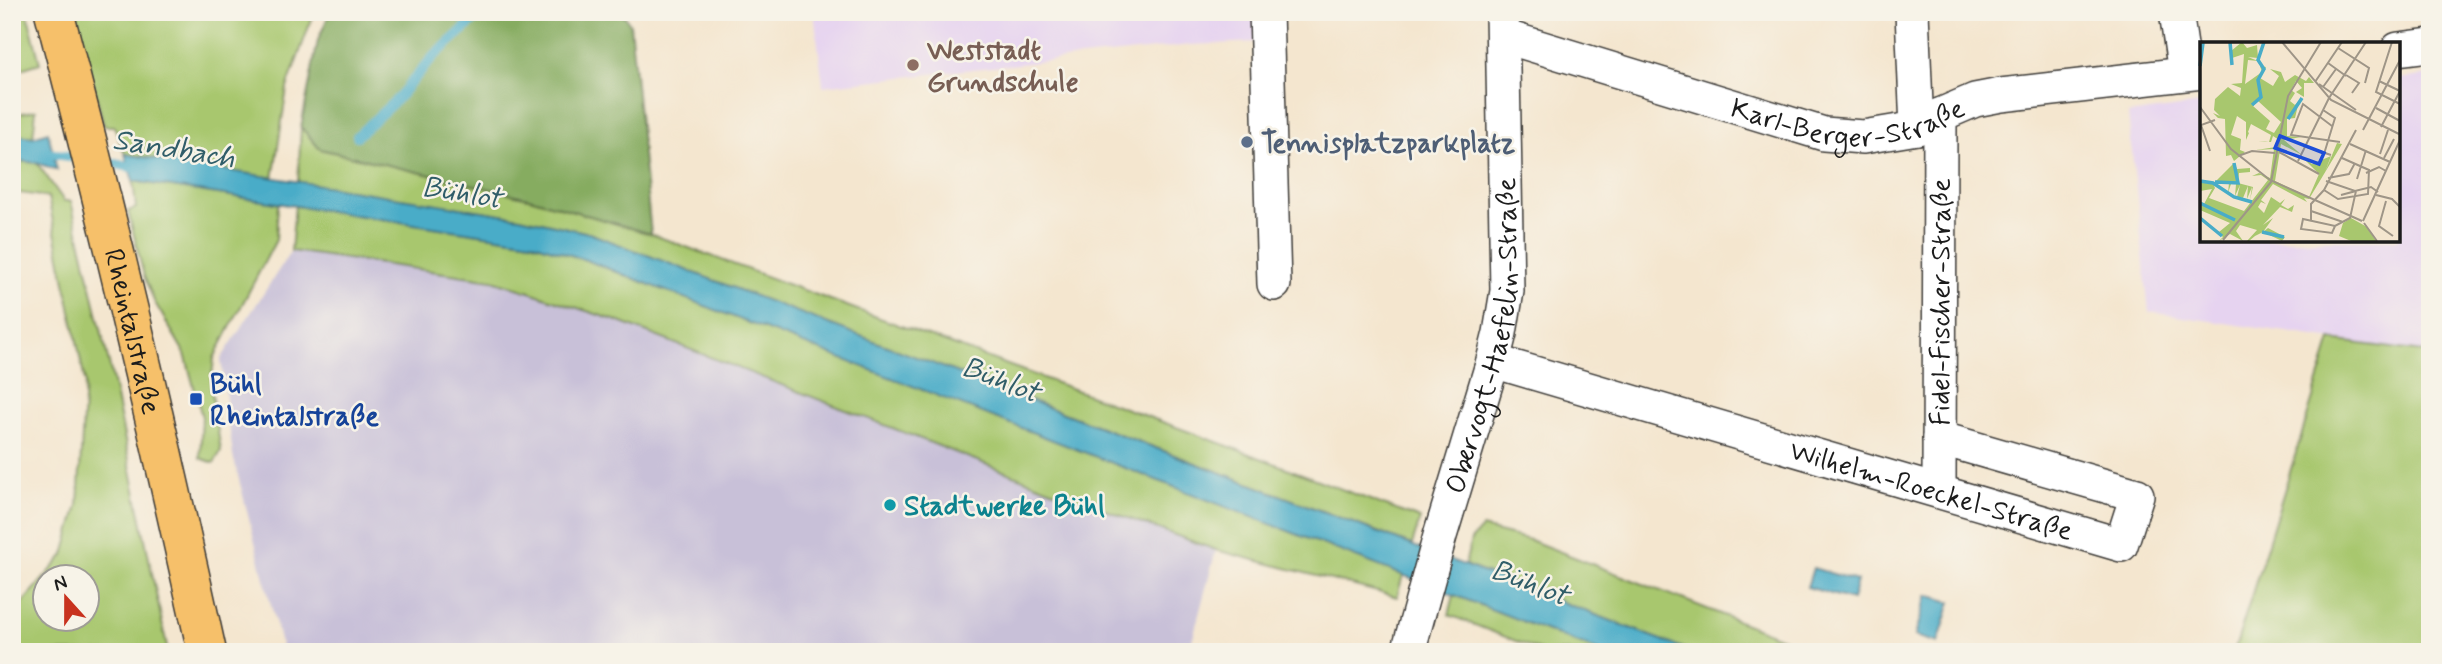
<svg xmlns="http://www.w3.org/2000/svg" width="2442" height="664" font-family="Mynerve,sans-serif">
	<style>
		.built { fill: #e6d3f0 }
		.industrial { fill: #c8c0d8 }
		.green { fill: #a8c76e; stroke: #627245; stroke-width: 2; fill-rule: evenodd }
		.forest { fill: #86ac61; stroke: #51643e; stroke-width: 2 }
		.water { fill: #48acc8; stroke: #326472; stroke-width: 2 }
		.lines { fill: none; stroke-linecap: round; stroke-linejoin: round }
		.stream { stroke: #48acc8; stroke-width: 10 }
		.street-casing { stroke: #3c3a37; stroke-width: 36 }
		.primary-casing { stroke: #3c3a37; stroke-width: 41 }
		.street { stroke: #fff; stroke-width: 33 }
		.primary { stroke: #f6c06b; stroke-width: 38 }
		.education-dot { fill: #8d6e63; stroke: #f7f3e8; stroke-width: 2.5 }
		.service-dot { fill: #5c6f8a; stroke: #f7f3e8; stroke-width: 2.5 }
		.transit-dot { fill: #1a4fb4; stroke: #f7f3e8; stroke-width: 2.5 }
		.culture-dot { fill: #0f9aa8; stroke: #f7f3e8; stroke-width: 2.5 }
		.labels { text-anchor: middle; stroke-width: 5; stroke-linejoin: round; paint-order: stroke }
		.education-label { font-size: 28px; font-weight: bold; fill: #785e54; stroke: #f7f3e8; text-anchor: start }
		.street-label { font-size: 28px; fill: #1c1c1c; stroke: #f7f3e8 }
		.service-label { font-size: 28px; font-weight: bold; fill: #4e5e75; stroke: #f7f3e8; text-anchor: start }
		.transit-label { font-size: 28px; font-weight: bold; fill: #164399; stroke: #f7f3e8; text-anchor: start }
		.culture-label { font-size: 28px; font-weight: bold; fill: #0d838f; stroke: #f7f3e8; text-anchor: start }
		.water-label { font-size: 30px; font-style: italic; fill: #305d69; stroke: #f7f3e8 }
		.inset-river { fill: none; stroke: #48acc8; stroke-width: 3.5 }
		.inset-road { fill: none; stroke: #9e9587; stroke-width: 2 }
		.view { fill: #1d4ed8; fill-opacity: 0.15; stroke: #1d4ed8; stroke-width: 3.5 }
		.inset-edge { fill: none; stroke: #1c1c1c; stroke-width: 3.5 }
	</style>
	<rect width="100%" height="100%" fill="#f7f3e8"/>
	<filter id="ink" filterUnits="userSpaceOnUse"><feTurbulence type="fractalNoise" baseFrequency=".0143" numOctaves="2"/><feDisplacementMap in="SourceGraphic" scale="14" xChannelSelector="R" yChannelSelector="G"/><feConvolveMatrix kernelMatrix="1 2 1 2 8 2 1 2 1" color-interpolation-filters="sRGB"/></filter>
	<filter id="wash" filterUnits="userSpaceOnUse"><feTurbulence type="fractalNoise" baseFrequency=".00686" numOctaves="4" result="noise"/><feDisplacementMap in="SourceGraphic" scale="28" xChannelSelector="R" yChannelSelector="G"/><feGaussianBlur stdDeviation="1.57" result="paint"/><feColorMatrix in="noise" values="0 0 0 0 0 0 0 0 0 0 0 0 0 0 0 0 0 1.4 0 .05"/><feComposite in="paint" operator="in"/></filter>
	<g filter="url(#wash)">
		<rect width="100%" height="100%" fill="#f4e6cf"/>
		<g class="built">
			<path d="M814,12H1257L1258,42L1190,45L823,86Z"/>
			<path d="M2430,75V353L2149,312L2128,114L2202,104V240H2398V79Z"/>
		</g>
		<path class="industrial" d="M291,251L493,280L617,321L1070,497L1216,550L1189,652H283L233,456L221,359Z"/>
		<g class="green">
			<path d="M12,12H27L40,63L12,72Z"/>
			<path d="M75,12H314L287,88L273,179L125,154L114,126H104Z"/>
			<path d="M36,110L33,137L12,134V115Z"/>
			<path d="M301,127L320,149L533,199L651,234L1255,456L1420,519L1412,545L589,233L520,217L298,183Z"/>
			<path d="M12,160L37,163L64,201H71L111,372L168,652H12V615L64,555L78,505L85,382L48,197L12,192ZM46,576H88V618H46Z"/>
			<path d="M133,181L278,203L276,240L214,358L211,387L221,451L214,463L200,458L202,417L185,354L154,301L144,276L128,211L136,208Z"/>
			<path d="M295,205L531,242L586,260L1403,575L1397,597L1216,550L1070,497L617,321L493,280L291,251Z"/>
			<path d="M2331,340L2430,353V652H2234Z"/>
			<path d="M1482,528L1530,540L1818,652H1693L1465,565L1471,540Z"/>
			<path d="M1454,595L1602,652H1544L1449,615Z"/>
		</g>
		<path class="forest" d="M330,12H622L630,24L651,234L533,199L320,149L301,127L318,40Z"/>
		<g class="water">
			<path d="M48,132L57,170L37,163L12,160V134L33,137Z"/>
			<path d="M125,154L520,217L589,233L1693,652H1602L586,260L531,242L133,181Z"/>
			<path d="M1813,568L1857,581L1852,600L1807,587Z"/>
			<path d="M1927,595L1951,602L1938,643L1915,636Z"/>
		</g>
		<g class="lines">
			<g class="stream">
				<path d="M357,136L396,100L433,57L483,12"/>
				<path d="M12,148L82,158"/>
				<path d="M101,161L141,169"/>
			</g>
		</g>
	</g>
	<g filter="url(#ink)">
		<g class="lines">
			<defs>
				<g id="street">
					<path d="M1266,12L1274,284"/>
					<path d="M1912,12L1917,128"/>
					<path d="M2176,12L2185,73"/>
					<path id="s1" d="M1503,36L1824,134L1863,137L1917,128L1940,115L1975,100L2001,95L2202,72"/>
					<path d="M2398,49L2430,45"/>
					<path id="s2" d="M1493,361L2121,545L2137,495L1939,438"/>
					<path id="s3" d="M1939,491L1940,115"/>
					<path id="s4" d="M1408,652L1440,536L1493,361L1500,333L1507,291L1502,12"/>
				</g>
				<g id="primary">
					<path id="s5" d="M54,12C110,224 160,438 207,652"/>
				</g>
			</defs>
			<use href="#street" class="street-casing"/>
			<use href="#primary" class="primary-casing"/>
			<use href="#street" class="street"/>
			<use href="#primary" class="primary"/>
		</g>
	</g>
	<circle class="education-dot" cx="913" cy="65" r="7"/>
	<circle class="service-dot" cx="1247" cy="142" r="7"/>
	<rect class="transit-dot" x="189" y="392" width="14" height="14" rx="3.5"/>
	<circle class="culture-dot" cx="890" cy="505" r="7"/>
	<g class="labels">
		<g class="education-label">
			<text x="927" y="59">Weststadt<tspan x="927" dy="32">Grundschule</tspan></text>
		</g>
		<g class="street-label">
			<text dy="10" stroke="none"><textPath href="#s1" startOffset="360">Karl-Berger-Straße</textPath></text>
			<text dy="10" stroke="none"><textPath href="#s3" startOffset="189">Fidel-Fischer-Straße</textPath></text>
			<text dy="10" stroke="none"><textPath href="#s5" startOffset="329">Rheintalstraße</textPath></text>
			<text dy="10" stroke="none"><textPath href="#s4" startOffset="327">Obervogt-Haefelin-Straße</textPath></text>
			<text dy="10" stroke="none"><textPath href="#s2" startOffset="457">Wilhelm-Roeckel-Straße</textPath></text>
		</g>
		<g class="service-label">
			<text x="1261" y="152">Tennisplatzparkplatz</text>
		</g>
		<g class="transit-label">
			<text x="210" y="393">Bühl<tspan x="210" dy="32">Rheintalstraße</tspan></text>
		</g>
		<g class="culture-label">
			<text x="904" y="515">Stadtwerke Bühl</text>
		</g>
		<g class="water-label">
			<text transform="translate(174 148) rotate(9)" y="10">Sandbach</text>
			<text transform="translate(462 192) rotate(9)" y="10">Bühlot</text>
			<text transform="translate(1001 379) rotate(21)" y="10">Bühlot</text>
			<text transform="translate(1530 582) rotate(21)" y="10">Bühlot</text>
		</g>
	</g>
	<g transform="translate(2200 42)">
		<rect width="200" height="200" fill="#f4e6cf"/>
		<path d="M42,0L47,6L57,3L58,16L48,15L58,19L48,18L45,42L62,30L60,24L66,25L60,36L73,44L79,34L70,27L81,30L85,40L95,33L106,39L109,35L114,41H104V55L96,50L102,46L96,39L91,48L95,51L90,59L95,63L99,59L95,76L87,77V94L101,95L84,98L102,113L81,102L75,139L109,155L119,132L102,115L112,122L131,114L125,130L137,101L142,102L109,157L104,156L107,160L73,142L61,158L66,162L61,160L58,165L64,171L71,155L80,161L85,157L81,163L88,167L94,163L92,170L80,165L63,183L73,176L63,190L68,186L85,195L82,199L63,190L55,194L49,199H47L57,188L40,183L36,189L43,199L30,192L19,199L23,195L0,177L19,190L30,181L0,168V159L4,162L12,147L0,149V140L13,141L15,146L9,156L44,169L68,138L61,133L52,134L59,131L70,136L74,107L56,108L76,105L79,98L73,94L71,100H65L58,99L69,100L71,93L51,82L48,90L49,91L46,98V80L37,74L31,93L41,97L40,108L45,110L34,119L31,113L26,114L25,77L18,76L13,71L20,74L14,68L15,57L28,45L40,54L41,46L31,42L42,41L44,12L32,16V23L31,9ZM58,59L81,80L74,91L66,87L70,79L53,64ZM34,121L37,127L50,126V130L39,131L38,141L53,145L50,158L52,145L47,157L48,144L43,156L37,155L40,143L35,154L36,142H31L28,151L29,141L15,140ZM151,176L167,185L176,199H151L139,194L143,181Z" fill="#a8c76e" fill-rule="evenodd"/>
		<path class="inset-river" d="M30,0L32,23M0,24L3,1M52,63L61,55L58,38L64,27L58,18L64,0M88,77L102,56M0,139L13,141L34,155L52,160M15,140L38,141L34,121M0,161L35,178M0,176L22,194M62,190L84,195"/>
		<path class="inset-road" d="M82,0L131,58L199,92M192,0L176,50L200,62M138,6L169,26L165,41M128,21L146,34M146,33L159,41L152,51M179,39L200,49M115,40L142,0M119,42L156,68M123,45L136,27M0,65L31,107L70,138L162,179M176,66L200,79M123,68L135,76L124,112M132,84L103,62L91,93L140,100M181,85L200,49M163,88L200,18M150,102L190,120M107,105L131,113M10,109L1,83L15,78M79,110L119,132M180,112L188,88M38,114L52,109L75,111M184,116L194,97M98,119L129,56L166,0M166,131L179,125L186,129M128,136L149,132L155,121M157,137L166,108M126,139L155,149L171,145L178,150M124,148L138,157L168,152L169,128L142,116M124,148L156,88M176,153L192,157L200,165M186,159L179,184L193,194M111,169L143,180M111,178V162L124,148M163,179L200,98M164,181L177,199M135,184L132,191L101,187L103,177L135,184L150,176L156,149L141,153M23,198L71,140L88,54L121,0"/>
		<path class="view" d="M80,94L124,111L119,122L75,106Z"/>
		<rect width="200" height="200" class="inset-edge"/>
	</g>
	<rect width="2442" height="664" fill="none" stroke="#f7f3e8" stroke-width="42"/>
	<g transform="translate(66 598) rotate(339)"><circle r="33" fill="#f7f3e8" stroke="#9f9d96" stroke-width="2"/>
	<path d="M0-5L12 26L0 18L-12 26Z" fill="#c8321e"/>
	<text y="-10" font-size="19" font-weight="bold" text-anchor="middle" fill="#1c1c1c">N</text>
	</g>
</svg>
